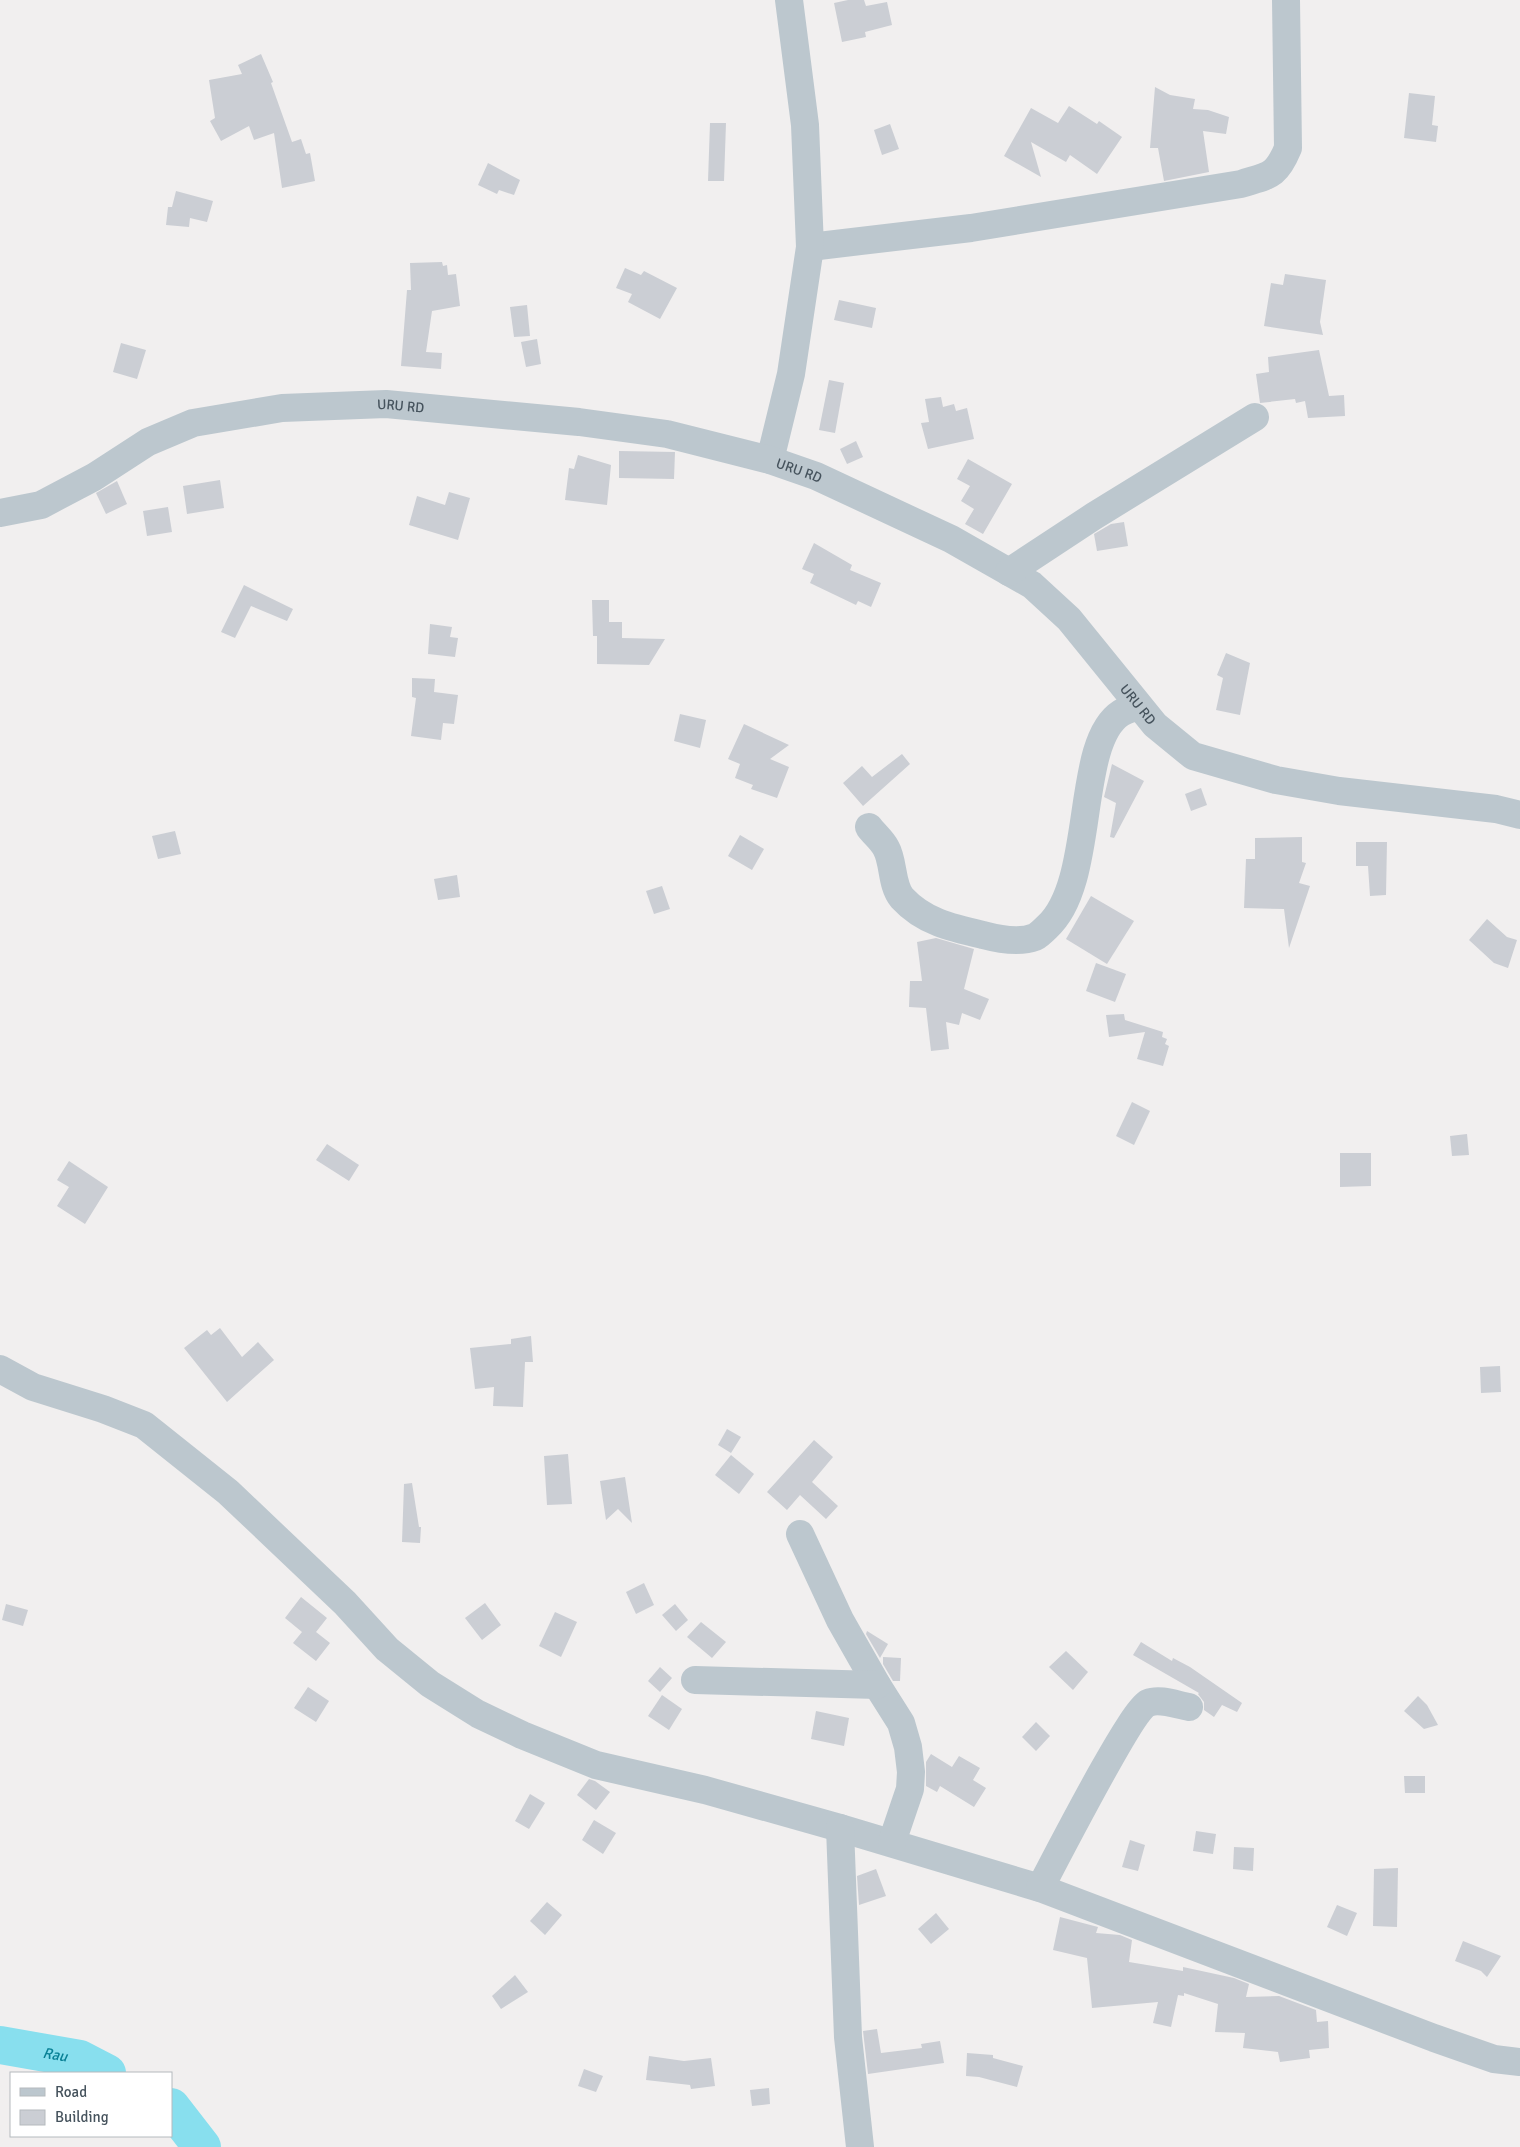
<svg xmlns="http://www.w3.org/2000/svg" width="1520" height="2147" font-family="Signika,sans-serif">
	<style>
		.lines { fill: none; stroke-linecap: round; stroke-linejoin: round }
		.river { stroke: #88dfee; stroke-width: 38 }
		.building { fill: #cbced4 }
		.minor { stroke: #bcc7ce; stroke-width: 28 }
		.labels { text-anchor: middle; stroke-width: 4; stroke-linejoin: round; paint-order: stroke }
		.street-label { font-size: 14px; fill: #46535d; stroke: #fff }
		.water-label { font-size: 15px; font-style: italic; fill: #098196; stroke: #fff }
	</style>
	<rect width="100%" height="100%" fill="#f1efef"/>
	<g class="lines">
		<g class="river">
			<path id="s1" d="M0,2045L80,2059L107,2073"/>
			<path d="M171,2107L202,2147"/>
		</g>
	</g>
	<g class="building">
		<path d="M848,0H864L866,6L887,2L892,25L865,32L866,37L842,42L834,3Z"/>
		<path d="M261,54L273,82L271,83L292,142L301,139L306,154L310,153L315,181L282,188L274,133L254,140L249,126L221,141L210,121L215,118L209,80L242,74L238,65Z"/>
		<path d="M1155,87L1170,95L1195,99L1193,109L1208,110L1229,117L1226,134L1203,131L1209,172L1164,181L1158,148H1150Z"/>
		<path d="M1409,93L1435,96L1432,125L1438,126L1436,142L1404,138Z"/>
		<path d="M1069,106L1097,124L1099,121L1122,137L1097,174L1070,155L1066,162L1031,142L1041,177L1004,156L1031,108L1058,123Z"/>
		<path d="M710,123H726L724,181H708Z"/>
		<path d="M890,124L899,149L882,155L874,130Z"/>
		<path d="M488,163L520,180L514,195L499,190L497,194L478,185Z"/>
		<path d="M176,191L213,201L207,222L190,218L189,227L166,225L168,207H172Z"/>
		<path d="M442,262L443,266L447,265L448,275L456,274L460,306L432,311L426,352L442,353L441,369L401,366L407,290H411L410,263Z"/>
		<path d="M625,268L641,275L644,271L677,288L660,319L628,302L632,294L616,288Z"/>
		<path d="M1285,274L1326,280L1320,322L1323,335L1264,326L1271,283L1283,285Z"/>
		<path d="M839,300L876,308L872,328L834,320Z"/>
		<path d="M527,305L530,336L514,337L510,307Z"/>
		<path d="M537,339L541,364L526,367L521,342Z"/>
		<path d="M121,343L146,350L137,379L113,372Z"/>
		<path d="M1319,350L1329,396L1344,395L1345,416L1308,418L1305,401L1296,403L1295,399L1260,403L1256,374L1269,372L1268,357Z"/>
		<path d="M829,380L844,383L835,433L819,430Z"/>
		<path d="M941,397L943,407L954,404L956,411L967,408L974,439L928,449L921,423L929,422L925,399Z"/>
		<path d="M856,441L863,457L847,464L840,449Z"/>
		<path d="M619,451L675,452L674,479L619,478Z"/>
		<path d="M578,455L611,465L607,505L565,500L569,468L574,469Z"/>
		<path d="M968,459L1012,484L983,534L965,524L974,509L961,501L970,486L957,479Z"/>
		<path d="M220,480L224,508L187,514L183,486Z"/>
		<path d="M117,481L127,504L106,514L96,493Z"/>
		<path d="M449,492L470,498L458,540L409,525L417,496L445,505Z"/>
		<path d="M168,507L172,532L147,536L143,511Z"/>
		<path d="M1124,522L1128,546L1097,551L1094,534L1111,524Z"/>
		<path d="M814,543L852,565L850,570L881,583L871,607L858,601L856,605L810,583L814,574L802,569Z"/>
		<path d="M244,585L293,609L287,621L251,606L235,638L221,632Z"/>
		<path d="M592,600H609V622H622V638L665,639L649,665L597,664V636H593Z"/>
		<path d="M430,624L452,627L450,637L458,638L455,657L428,654Z"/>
		<path d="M1226,653L1250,663L1240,715L1216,710L1223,678L1217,675Z"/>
		<path d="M412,678L435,679L434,692L458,695L454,724L443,723L441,740L411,736L416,698L412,697Z"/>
		<path d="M680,714L706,720L700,748L674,741Z"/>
		<path d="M744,724L789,745L770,759L789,767L777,798L751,789L753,785L735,778L740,764L728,759Z"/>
		<path d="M902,754L910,764L863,806L843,783L862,766L872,777Z"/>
		<path d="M1112,764L1144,781L1114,838L1110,837L1116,803L1104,797Z"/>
		<path d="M1201,788L1207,805L1191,811L1185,794Z"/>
		<path d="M175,831L181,854L158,859L152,836Z"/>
		<path d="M740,835L764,849L752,870L728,856Z"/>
		<path d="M1302,837V862L1306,863L1299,883L1310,886L1289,948L1284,909L1244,908L1246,859H1255V838Z"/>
		<path d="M1356,842H1387L1386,895L1370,896L1368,866H1356Z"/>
		<path d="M457,875L460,897L438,900L434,879Z"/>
		<path d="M662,886L670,909L654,914L646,891Z"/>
		<path d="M1091,896L1134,921L1107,964L1066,939Z"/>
		<path d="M1487,919L1507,937L1517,940L1508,968L1494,963L1469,940Z"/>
		<path d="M936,938L974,949L964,989L989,999L980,1020L962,1013L959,1025L946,1022L949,1049L931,1051L926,1008L909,1007L910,981H922L917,942Z"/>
		<path d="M1096,963L1126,974L1115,1002L1086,991Z"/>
		<path d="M1124,1014L1125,1020L1163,1032L1162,1037L1167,1039L1165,1044L1169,1046L1163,1066L1137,1059L1145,1032L1109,1037L1106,1015Z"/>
		<path d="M1132,1102L1150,1111L1134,1145L1116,1136Z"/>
		<path d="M1467,1134L1469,1155L1452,1156L1450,1136Z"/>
		<path d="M327,1144L359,1165L349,1181L316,1160Z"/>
		<path d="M1340,1153H1371V1186L1340,1187Z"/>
		<path d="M69,1161L108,1187L85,1224L57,1206L69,1187L57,1180Z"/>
		<path d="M220,1328L242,1357L258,1342L274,1360L227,1402L184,1348L207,1330L211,1335Z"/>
		<path d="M531,1336L533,1362H525L523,1407L493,1406L494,1387L475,1389L470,1348L511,1344V1339Z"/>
		<path d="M1500,1366L1501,1392L1481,1393L1480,1367Z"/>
		<path d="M727,1429L741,1437L731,1453L718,1445Z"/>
		<path d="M814,1440L833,1457L812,1482L838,1506L826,1519L800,1495L787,1510L767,1492Z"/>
		<path d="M568,1454L572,1504L547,1505L544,1456Z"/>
		<path d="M731,1455L754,1474L739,1494L715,1475Z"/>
		<path d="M625,1477L632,1523L618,1509L606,1520L600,1481Z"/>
		<path d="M412,1483L419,1527H421L420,1543L402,1542L404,1484Z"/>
		<path d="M644,1583L654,1605L636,1614L626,1592Z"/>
		<path d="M301,1597L327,1618L316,1632L330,1643L316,1661L293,1643L302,1632L285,1618Z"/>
		<path d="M485,1603L501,1625L482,1640L465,1618Z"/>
		<path d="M6,1604L28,1610L23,1626L2,1620Z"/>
		<path d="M675,1604L688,1620L676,1631L662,1615Z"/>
		<path d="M555,1612L577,1622L561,1657L539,1646Z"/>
		<path d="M701,1622L726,1642L712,1658L687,1637Z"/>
		<path d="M867,1631L888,1644L880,1658L866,1634Z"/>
		<path d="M1141,1642L1172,1661L1173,1658L1190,1667L1242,1703L1237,1712L1222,1705L1214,1717L1204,1710V1702L1198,1694L1199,1693L1133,1655Z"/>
		<path d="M1066,1651L1088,1672L1073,1690L1049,1667Z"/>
		<path d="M883,1657L901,1658L900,1681H893L883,1664Z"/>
		<path d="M660,1667L672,1678L660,1692L648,1681Z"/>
		<path d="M308,1687L329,1701L316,1722L294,1708Z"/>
		<path d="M662,1695L682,1709L669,1730L648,1716Z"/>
		<path d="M1418,1696L1427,1705L1438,1725L1424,1729L1404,1711Z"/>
		<path d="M816,1711L849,1718L844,1746L811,1739Z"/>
		<path d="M1036,1722L1050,1736L1036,1751L1022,1737Z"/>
		<path d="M931,1754L952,1767L959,1756L980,1768L973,1780L986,1788L974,1807L940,1786L937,1792L926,1786V1762Z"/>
		<path d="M1404,1776H1425V1793H1405Z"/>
		<path d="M589,1779L595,1781L610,1792L596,1810L577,1795Z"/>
		<path d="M530,1794L545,1803L529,1829L515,1821Z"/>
		<path d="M594,1820L616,1833L603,1854L582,1840Z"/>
		<path d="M1196,1831L1216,1834L1213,1854L1193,1851Z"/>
		<path d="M1130,1840L1145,1845L1138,1871L1122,1867Z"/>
		<path d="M1234,1847L1254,1848L1253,1871L1233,1869Z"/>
		<path d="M1398,1868L1397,1927L1373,1926L1374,1869Z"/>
		<path d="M876,1869L886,1896L859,1905L857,1876Z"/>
		<path d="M547,1902L562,1915L545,1935L530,1921Z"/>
		<path d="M1337,1905L1357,1913L1347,1936L1327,1927Z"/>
		<path d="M936,1913L949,1929L931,1944L918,1929Z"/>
		<path d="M1060,1917L1098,1927L1096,1933L1120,1935L1132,1940L1129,1962L1183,1971V1967L1234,1978L1249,1984L1246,1997L1279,1996L1316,2010L1317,2022L1328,2021L1329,2048L1309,2050L1310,2058L1280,2062L1278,2052L1243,2048L1245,2033L1215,2032L1218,2004L1184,1993V1996L1178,1995L1171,2027L1153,2023L1158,2002L1092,2008L1087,1958L1053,1950Z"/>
		<path d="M1463,1941L1501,1956L1487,1977L1481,1971L1455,1961Z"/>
		<path d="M515,1975L528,1992L501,2009L492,1996Z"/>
		<path d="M877,2029L881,2053L922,2048L921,2044L940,2041L944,2063L868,2074L863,2031Z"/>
		<path d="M967,2053L993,2055V2058L1023,2066L1017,2087L979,2077L966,2076Z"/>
		<path d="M649,2056L684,2061L711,2058L715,2086L691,2089L690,2085L646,2080Z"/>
		<path d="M584,2069L603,2076L596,2092L578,2086Z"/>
		<path d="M769,2088L770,2104L752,2106L750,2090Z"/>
	</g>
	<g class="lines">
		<g class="minor">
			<path d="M810,247L971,228L1241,184C1269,175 1276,177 1288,148L1286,0"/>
			<path d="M770,460L791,374L810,247L805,125L789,0"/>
			<path id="s2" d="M0,513L41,505L94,477L148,442L193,423L282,408L386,404L579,422L667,434L770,460L816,476L951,539L1032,585L1069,619L1155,725L1193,756L1276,780L1339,791L1496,809L1520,815"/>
			<path d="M1009,572L1094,516L1255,417"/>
			<path d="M869,827C874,834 882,840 886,848C894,862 891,885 902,898C924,922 952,928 983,935C998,939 1020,943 1035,937C1039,935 1044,930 1047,927C1097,882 1074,743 1121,713C1126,710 1133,708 1138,706"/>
			<path d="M0,1369L33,1387L103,1409L144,1425L228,1492L345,1603L387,1649L430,1684L478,1714L522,1735L596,1765L705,1790L840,1828L1040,1888L1434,2038L1494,2059L1520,2062"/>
			<path d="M800,1534L840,1620L877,1685L901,1723L908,1747L911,1772L910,1789L892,1842"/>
			<path d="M695,1680L877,1685"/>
			<path d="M840,1828L848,2037L860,2147"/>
			<path d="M1040,1888C1054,1862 1131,1711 1148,1703C1160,1698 1177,1705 1189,1707"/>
		</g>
	</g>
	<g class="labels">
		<g class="street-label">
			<text dy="5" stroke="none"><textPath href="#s2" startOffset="424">URU RD</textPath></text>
			<text dy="5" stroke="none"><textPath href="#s2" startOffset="829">URU RD</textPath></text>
			<text dy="5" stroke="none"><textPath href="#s2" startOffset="1249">URU RD</textPath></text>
		</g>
		<g class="water-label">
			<text dy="5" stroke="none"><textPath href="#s1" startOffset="56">Rau</textPath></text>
		</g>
	</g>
	<rect x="10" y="2072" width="162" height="65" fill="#ffffff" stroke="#b5babe"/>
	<rect x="20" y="2088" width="25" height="8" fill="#bcc7ce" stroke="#b5babe"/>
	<text x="55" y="2097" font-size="15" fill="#46535d">Road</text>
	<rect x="20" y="2110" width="25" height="15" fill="#cbced4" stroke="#b5babe"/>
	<text x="55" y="2122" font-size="15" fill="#46535d">Building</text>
</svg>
